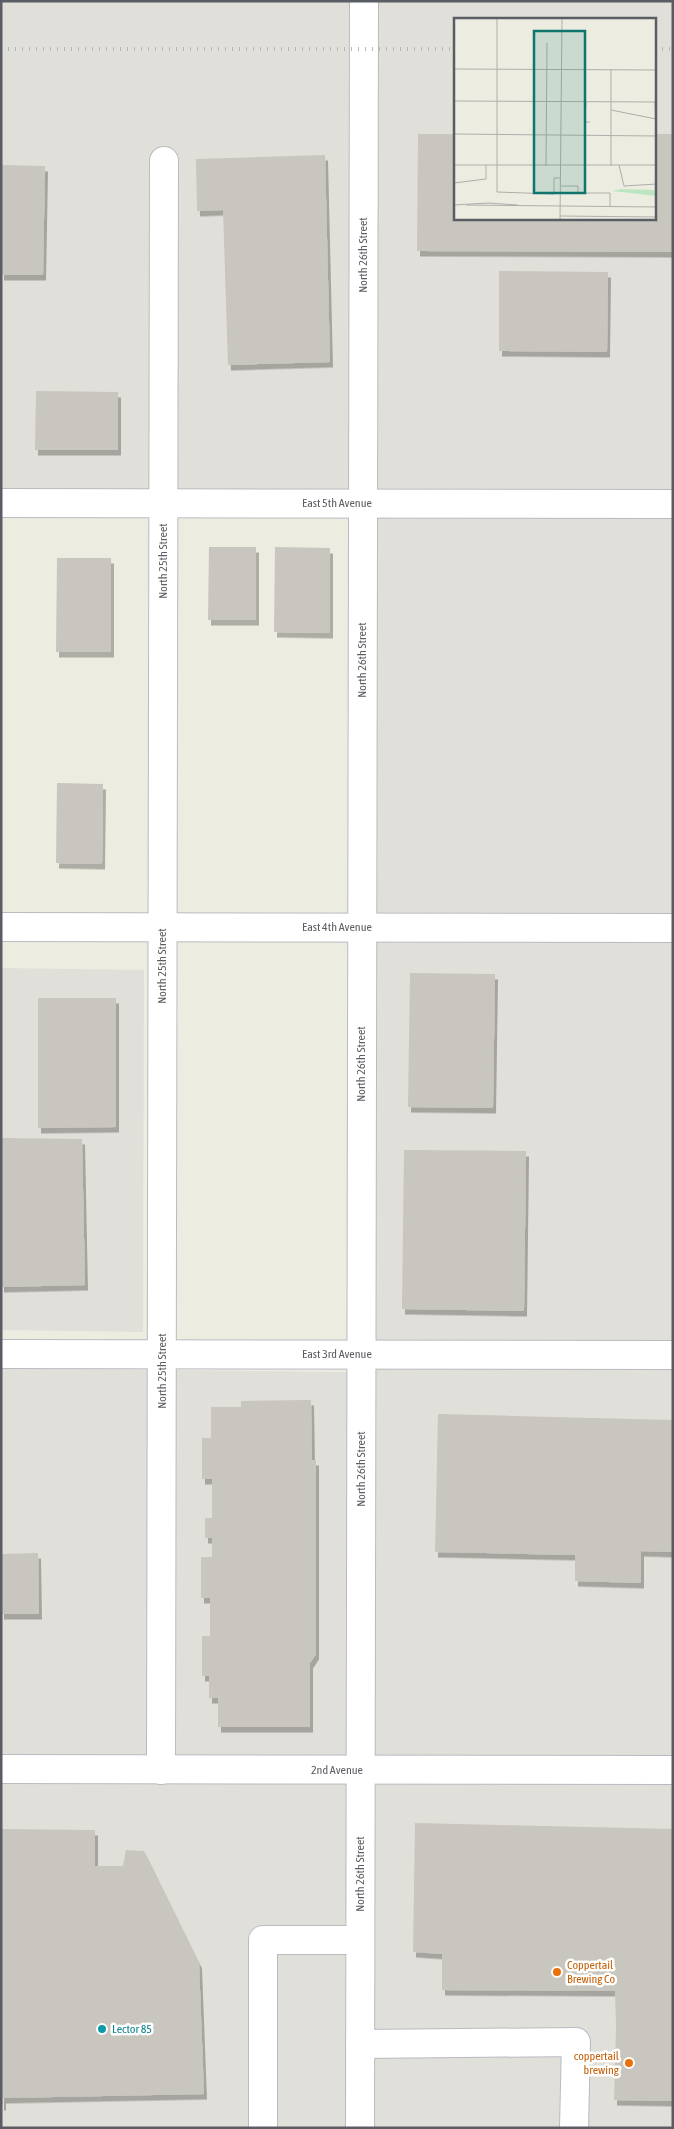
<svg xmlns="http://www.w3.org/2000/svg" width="674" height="2129" font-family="'Asap Condensed',sans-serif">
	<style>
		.industrial { fill: #e1dfd9; fill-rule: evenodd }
		.building { fill: #c8c6be; filter: url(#shadow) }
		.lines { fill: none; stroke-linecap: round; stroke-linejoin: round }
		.minor-casing { stroke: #b9bbc1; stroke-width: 30 }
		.minor { stroke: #fff; stroke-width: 28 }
		.rail { stroke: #b5b6b6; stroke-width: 4; stroke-dasharray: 1 6; stroke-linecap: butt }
		.food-dot { fill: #e8710a; stroke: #fff; stroke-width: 2 }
		.culture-dot { fill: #0f9aa8; stroke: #fff; stroke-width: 2 }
		.labels { text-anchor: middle; stroke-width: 5; stroke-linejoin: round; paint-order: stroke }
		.street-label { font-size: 12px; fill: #5a5d63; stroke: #fff }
		.food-label { font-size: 12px; fill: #c56008; stroke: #fff; text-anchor: start }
		.culture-label { font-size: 12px; fill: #0d838f; stroke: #fff; text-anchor: start }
		.inset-road { fill: none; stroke: #aeafab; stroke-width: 1 }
		.view { fill: #0f766e; fill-opacity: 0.15; stroke: #0f766e; stroke-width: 2.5 }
		.inset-edge { fill: none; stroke: #5a5d63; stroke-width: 2.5 }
	</style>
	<defs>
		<filter id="shadow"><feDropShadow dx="3" dy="5.5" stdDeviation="0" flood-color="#0004"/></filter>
	</defs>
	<rect width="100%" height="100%" fill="#edece1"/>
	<g class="industrial">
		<path d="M1,1H673V2128H1V1368L351,1372L355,499L1,495ZM455,19H655V219H455Z"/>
		<path d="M1,968L144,970L143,1332L1,1330Z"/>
	</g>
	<g class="building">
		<path d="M418,134H455V219H655V134H673V252L417,251Z"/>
		<path d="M325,155L330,362L228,365L223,210L197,211L196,159Z"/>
		<path d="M1,165L45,166L43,275H1Z"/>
		<path d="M499,271L608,272L607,352L499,351Z"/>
		<path d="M36,391L118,392V450H35Z"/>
		<path d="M209,547H256V620H208Z"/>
		<path d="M275,547L330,548V633L274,632Z"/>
		<path d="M57,558H111V652H56Z"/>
		<path d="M57,783L103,784L102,864L56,863Z"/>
		<path d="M410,973L495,974L493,1108L408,1107Z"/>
		<path d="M38,998H116V1127L38,1128Z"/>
		<path d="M1,1138L82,1139L85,1285L1,1287Z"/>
		<path d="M404,1150L526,1151L524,1311L402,1309Z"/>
		<path d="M311,1400L312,1460H316V1654L310,1663V1727H218V1698H209V1676H202V1636H210V1598H201V1557H212V1538H205V1518H212V1479H202V1438H211V1407H241V1401Z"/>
		<path d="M438,1414L673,1420V1552L641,1551V1583L575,1581V1555L435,1552Z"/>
		<path d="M38,1553L39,1614H1V1554Z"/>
		<path d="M415,1823L673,1829V2101L614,2100L616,2026L615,1991L442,1990V1954L413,1952Z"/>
		<path d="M1,1829L95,1830V1866H123L126,1850L144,1851L199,1963L204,2094L3,2098V2105H1Z"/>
	</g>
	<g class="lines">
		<defs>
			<g id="minor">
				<path d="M1,503L673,504"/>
				<path d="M1,927L673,928"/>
				<path d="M1,1354L673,1355"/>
				<path d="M1,1769L673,1770"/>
				<path d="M161,1770L164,161"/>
				<path d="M360,2044L576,2042L574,2128"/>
				<path d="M263,2128V1940H360"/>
				<path d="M360,2128L364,1"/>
			</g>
		</defs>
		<use href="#minor" class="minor-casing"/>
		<use href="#minor" class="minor"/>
		<g class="rail">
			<path d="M1,49H455"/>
			<path d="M655,49H673"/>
		</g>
	</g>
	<g class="food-dot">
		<circle cx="557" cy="1972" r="5"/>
		<circle cx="629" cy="2063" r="5"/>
	</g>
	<circle class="culture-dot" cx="102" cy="2029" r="5"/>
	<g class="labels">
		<g class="street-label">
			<text transform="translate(363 255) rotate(-90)" y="4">North 26th Street</text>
			<text x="337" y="507">East 5th Avenue</text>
			<text transform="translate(163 561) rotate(-90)" y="4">North 25th Street</text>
			<text transform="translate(362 660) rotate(-90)" y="4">North 26th Street</text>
			<text x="337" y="931">East 4th Avenue</text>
			<text transform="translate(162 966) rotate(-90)" y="4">North 25th Street</text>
			<text transform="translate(361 1064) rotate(-90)" y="4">North 26th Street</text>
			<text x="337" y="1358">East 3rd Avenue</text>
			<text transform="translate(162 1371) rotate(-90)" y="4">North 25th Street</text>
			<text transform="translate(361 1469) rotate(-90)" y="4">North 26th Street</text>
			<text x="337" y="1774">2nd Avenue</text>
			<text transform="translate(360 1874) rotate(-90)" y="4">North 26th Street</text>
		</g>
		<g class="food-label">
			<text x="567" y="1969">Coppertail<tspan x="567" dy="14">Brewing Co</tspan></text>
			<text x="619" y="2060" text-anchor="end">coppertail<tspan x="619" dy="14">brewing</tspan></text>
		</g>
		<g class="culture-label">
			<text x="112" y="2033">Lector 85</text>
		</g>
	</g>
	<g transform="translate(454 18)">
		<rect width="202" height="202" fill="#edece1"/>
		<path d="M167,171L202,172V178L158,173Z" fill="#bce6c1"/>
		<path class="inset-road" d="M43,0V174L100,176V160H107M0,51L203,52M0,83L202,84M132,84L131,104H136M157,92L202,101M0,116L202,118L201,84M0,147H203M165,147L170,168L203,166M92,148L93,25M157,148V51M0,165L32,161V147M107,168H124V175M114,175H156V188M0,187L34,185L64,187M12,187L203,189M106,198L203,199M106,202L108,0"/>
		<path class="view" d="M80,13H131V175H80Z"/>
		<rect width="202" height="202" class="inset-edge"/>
	</g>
	<rect width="674" height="2129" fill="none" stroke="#5a5d63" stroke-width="5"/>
</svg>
